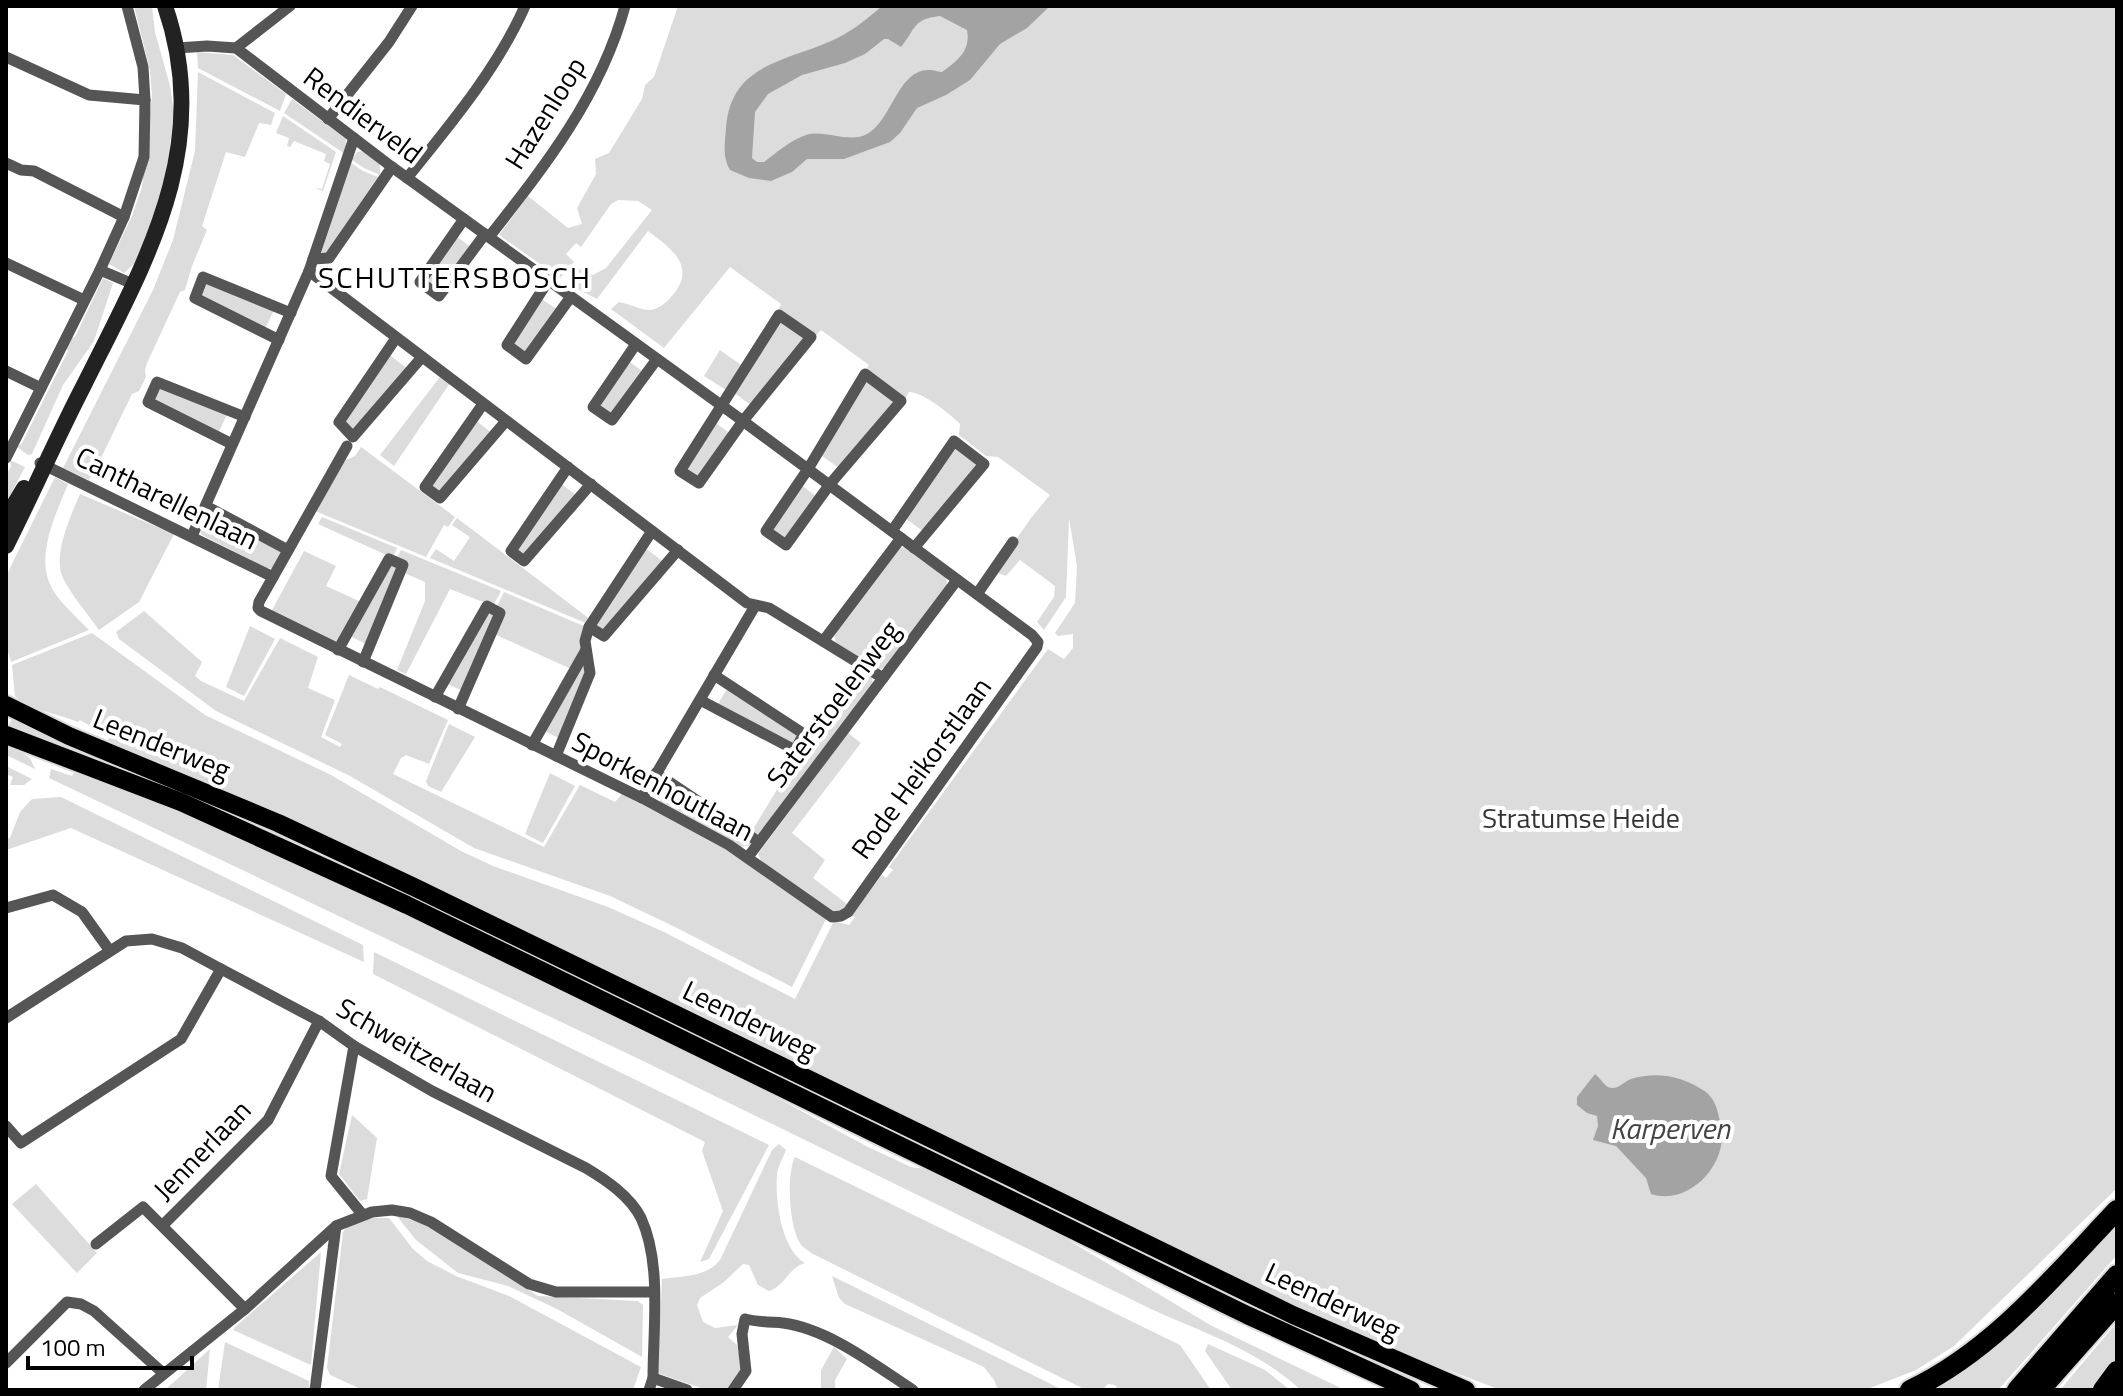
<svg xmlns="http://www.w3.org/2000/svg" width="2123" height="1396" font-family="'Titillium Web',sans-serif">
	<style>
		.green { fill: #dcdcdc }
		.water { fill: #a3a3a3; fill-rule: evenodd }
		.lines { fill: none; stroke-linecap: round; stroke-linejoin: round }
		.primary-casing { stroke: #dbdbdb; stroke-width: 22 }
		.highway-casing { stroke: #dbdbdb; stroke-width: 24 }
		.street { stroke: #555; stroke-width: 11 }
		.secondary { stroke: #222; stroke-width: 16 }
		.primary { stroke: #000; stroke-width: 18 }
		.highway { stroke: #000; stroke-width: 20 }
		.labels { text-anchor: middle; stroke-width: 8; stroke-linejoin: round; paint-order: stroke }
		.street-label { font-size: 28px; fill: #000; stroke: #fff }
		.park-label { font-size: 28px; fill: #333; stroke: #fff }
		.neighbourhood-label { font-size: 30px; letter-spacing: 2px; fill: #000; stroke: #fff }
		.water-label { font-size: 30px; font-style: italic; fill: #444; stroke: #fff }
	</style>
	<rect width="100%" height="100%" fill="#fff"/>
	<g class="green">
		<path d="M134,6H152L155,32L170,86L174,113L162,208L135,263L124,273L109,264L132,216L142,187L152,96L150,70Z"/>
		<path d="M678,6H2117V1188L1954,1346L1916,1370L1865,1390H1501L1437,1366L1262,1291L435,889L410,873L132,754L108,741L109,737L80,720L78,722C57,713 31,711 15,696L12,665L92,633L205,715L331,775L461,851L493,866L608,907L664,932L795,999L834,921L849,925L855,917L851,916L882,875L886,878L893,870L889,867L1048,649L1064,659L1073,648V634L1058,636L1055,633L1075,603L1077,566L1069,518L1066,597L1044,630L1037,622L1054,597L1055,586L1020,560L1006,576L998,573L1001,561L1031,518L1050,495L998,457L986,456L959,435L960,424C950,414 923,392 909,392L904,401L865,372L869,365L821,330L815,337L778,311L781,304L730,267L664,348L611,309L619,302C628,303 640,310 650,310C658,309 666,303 671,297C698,267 672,249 648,231L597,299L568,284L580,269L593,275L606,268L652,210L638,201L618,200L611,204L581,247L576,243L566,254L574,262L560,278L499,235L528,196L568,228L582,224L577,208L596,174L595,159L609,153L642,99L645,85L654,77Z"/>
		<path d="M197,52L233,55L286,94L280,111L198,68Z"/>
		<path d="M198,72L275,113L271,125L259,123L245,157L226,152L202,226L207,230L192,266L185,290L180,292L147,363L145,370L146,377L139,391L132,394L100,460L96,459L94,465L96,467L89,480L63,468L153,290L173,240L195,151Z"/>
		<path d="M292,99L346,139L345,154L284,113Z"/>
		<path d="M283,116L336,152L323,191L314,188L322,189L330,164L324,161L326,154L294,141L290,147L287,146L289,138L276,133Z"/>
		<path d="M364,151L380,164V175L364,168L352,160L357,152Z"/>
		<path d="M351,163L363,171L378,177L325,254L321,253Z"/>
		<path d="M455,235L472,248L441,291L425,279Z"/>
		<path d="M103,278L113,283L94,341L63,385L32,454L28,455L17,447L22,443L68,351L66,347L70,338L75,337Z"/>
		<path d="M204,283L275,308L264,331L200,298Z"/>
		<path d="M540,298L558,310L526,354L512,343Z"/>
		<path d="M778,320L805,336L752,406L733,392Z"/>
		<path d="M720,350L741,365L726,390L704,376Z"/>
		<path d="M387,353L408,369L354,431L343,423Z"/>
		<path d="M627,360L645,373L614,415L599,408Z"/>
		<path d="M443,373L452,380L394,466L380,455Z"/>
		<path d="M866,377L899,401L839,468L818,453Z"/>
		<path d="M157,387L228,412L217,436L152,398Z"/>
		<path d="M473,418L493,434L438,493L431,483Z"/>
		<path d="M713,421L731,434L700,477L685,471Z"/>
		<path d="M952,446L980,463L924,532L905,518Z"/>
		<path d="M361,447L455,517L448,527L444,525L426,557L315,511L344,461L355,456Z"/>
		<path d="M10,460L25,467L6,503V476L11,466Z"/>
		<path d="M55,477L68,484C57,511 37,552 49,582C56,600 76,616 89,630L11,662L6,645V576Z"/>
		<path d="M559,482L578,497L526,556L516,552Z"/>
		<path d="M800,484L817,497L786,540L771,528Z"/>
		<path d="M80,494L174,534L139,602L99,630C87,613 72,596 63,578C52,556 71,515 80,494Z"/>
		<path d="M207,513L282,552L273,568H267L202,535L200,531Z"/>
		<path d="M322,517L397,548L393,558L318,524Z"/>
		<path d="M457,518L591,620L588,624L430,558L436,549L454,561L470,537L452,525Z"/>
		<path d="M900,547L908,548L946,577L947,585L885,668L879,669L836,643L834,634Z"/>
		<path d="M645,548L665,563L604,632L594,625Z"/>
		<path d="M401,550L501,591L493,606L450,589L406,674L397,670L425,601V582L402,572L396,559Z"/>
		<path d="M304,551L336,566L326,586L361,602L338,645L271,612Z"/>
		<path d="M398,565L368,645L348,635L388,566Z"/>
		<path d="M504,592L586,627L582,650L571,669L494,634L496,608Z"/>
		<path d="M144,611L202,662L195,676L201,681L244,701L280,638L318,657L308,688L335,700L321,737L340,747L342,744L325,735L349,675L378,689L380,687L448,720L429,764L406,755L401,758L393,774L544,847L580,785L615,802L622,794L737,855L826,919L792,987L675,927L610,896L474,848L350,776L216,711L119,639L116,632Z"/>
		<path d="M486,611L494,612L465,692L445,683Z"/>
		<path d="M250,626L275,639L244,696L226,687Z"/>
		<path d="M581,662L586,671L561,739L542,730Z"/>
		<path d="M853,665L872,678L873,684L759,835L750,834Z"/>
		<path d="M729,686L799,734L794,745L716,707Z"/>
		<path d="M12,718L160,779L158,785L8,727Z"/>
		<path d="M449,724L475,737L441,792L428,786L426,781Z"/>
		<path d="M848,733L861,743L792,833L825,860L813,878L847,904L840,912H833L761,861L758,854Z"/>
		<path d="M6,742L30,758L35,769L6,755Z"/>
		<path d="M6,766L32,779L24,785H10L13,777L6,774Z"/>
		<path d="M51,769L72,776L74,773L101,777L209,822L733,1074L868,1147L911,1167L925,1169L1048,1228L1212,1326L1345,1390H1301C1256,1349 1206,1334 1151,1309L643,1061L49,778Z"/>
		<path d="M550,773L575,786L543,843L525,834Z"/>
		<path d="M670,784L751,841V845L741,847L659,802Z"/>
		<path d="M61,797L363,945L364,962L71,828L6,850V839L10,838L20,812L32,799Z"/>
		<path d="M374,952L769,1145L709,1259L700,1262L723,1211L702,1151L705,1142L373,974Z"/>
		<path d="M352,1115L377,1138L367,1199L360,1201L339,1174Z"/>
		<path d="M779,1144L786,1150C783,1158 778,1166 777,1174C775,1200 781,1249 805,1263C788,1268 785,1286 769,1291L758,1285L749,1265L743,1264L724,1282L700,1298L697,1305L703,1322L715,1328L738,1325L728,1337L737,1345L742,1367L730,1388L707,1390L660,1374L658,1372L662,1279C682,1276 707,1277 720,1260L772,1150Z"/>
		<path d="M795,1157L1180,1345L1211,1390H1119L1115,1385L1108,1384L1102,1390H1086L813,1254C810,1252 804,1248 802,1246C789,1231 786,1174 795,1157Z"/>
		<path d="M36,1184L97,1253L77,1273L12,1204Z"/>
		<path d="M396,1215L427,1225L538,1296L638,1301L643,1305L642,1357L557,1309L508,1286L458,1273L416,1240Z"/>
		<path d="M373,1218H389L413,1249L427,1261L456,1276L511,1297L641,1367L633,1390H363L330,1375L327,1368L343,1232L348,1225Z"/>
		<path d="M2117,1223V1255L1998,1390H1930Z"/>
		<path d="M321,1252L311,1365L233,1330L235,1327Z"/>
		<path d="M832,1276L1063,1390H998L994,1380L984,1367L845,1304L839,1298Z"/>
		<path d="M2117,1322V1362L2095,1390H2060Z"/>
		<path d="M225,1342L309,1381V1390H218Z"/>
		<path d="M1208,1344L1265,1370L1290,1390H1232L1205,1351Z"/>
		<path d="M834,1347L847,1359L835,1380V1390H821V1370Z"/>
		<path d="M210,1349L206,1390H165Z"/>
	</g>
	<g class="water">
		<path d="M882,6H1050L1027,28L1000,44L970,80L946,95L917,108L900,133L890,142L844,159H807L792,172L771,181L749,178L730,170C722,156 725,143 726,128C731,64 784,62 831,41C850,33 867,19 882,6ZM940,16L967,30C971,51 957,61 942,72C938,72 934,70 930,70C898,68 892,121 867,134C849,144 825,129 806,135C791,140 776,153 764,162H757L752,158L755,112L768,94L802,75L845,63L865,54L884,39H888L901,47C916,29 912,19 940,16Z"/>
		<path d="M1595,1074C1600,1078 1604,1085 1608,1087C1617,1091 1623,1082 1631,1079C1657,1071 1683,1076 1706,1092C1713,1098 1716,1105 1718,1113C1719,1119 1722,1125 1722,1131C1725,1168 1687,1206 1651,1194L1646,1178L1616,1146L1593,1140L1598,1126L1597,1116L1587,1113L1577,1105V1097Z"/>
	</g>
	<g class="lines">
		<defs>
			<g id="primary">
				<path d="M6,705L69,736L278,823L416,888L1293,1315L1466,1390"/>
				<path d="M6,735L181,802L407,905L1247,1315L1411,1390"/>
			</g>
			<g id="highway">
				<path d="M1910,1390C1993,1351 2055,1275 2117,1210"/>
				<path d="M2017,1390L2117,1275"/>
				<path d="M2040,1390L2117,1303"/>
				<path d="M2103,1390L2117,1371"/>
			</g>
		</defs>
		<use href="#primary" class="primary-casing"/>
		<use href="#highway" class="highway-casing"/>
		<g class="street">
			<path d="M177,48L207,46L236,48L290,6"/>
			<path d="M236,48L392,167L743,421L1032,635L1038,642L1037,647L848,912L841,916L832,917L729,845L642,798L261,611L258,608L259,602L347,446"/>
			<path d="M6,57L89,95L145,100"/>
			<path d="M328,119L389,42L412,6"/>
			<path d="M6,163L21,170L34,171L124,217"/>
			<path d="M407,178C450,125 497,69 525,6"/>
			<path d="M464,219L420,282L439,296L485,234"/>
			<path d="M489,237C545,166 601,95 625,6"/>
			<path d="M313,259L329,258L392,167"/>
			<path d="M6,263L84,300"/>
			<path d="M100,270L133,284"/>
			<path d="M309,271L747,603L769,608L883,678"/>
			<path d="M548,281L507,345L526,359L570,298"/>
			<path d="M779,315L811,337L743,421L699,483L680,471Z"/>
			<path d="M396,338L339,422L353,437L422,357"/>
			<path d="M279,340L195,298L203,277L291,313"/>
			<path d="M636,344L593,407L612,420L657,359"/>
			<path d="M6,371L41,388"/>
			<path d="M865,374L901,401L830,484L786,545L766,531L808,469Z"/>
			<path d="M483,404L425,487L440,498L506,421"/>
			<path d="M232,444L148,402L157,382L245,417"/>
			<path d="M6,458L100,270L124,217L144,157L145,100L143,67L127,6"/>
			<path d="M40,463L273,577"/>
			<path d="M568,467L511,551L524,561L591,484"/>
			<path d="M206,506L288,550"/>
			<path d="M892,531L954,441L984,464L914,548"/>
			<path d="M192,536L309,271L354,138"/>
			<path d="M977,594L1013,542"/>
			<path d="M589,627L604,636L678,550"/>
			<path d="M824,640L901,538"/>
			<path d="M338,650L389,559L403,565L363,662"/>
			<path d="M435,697L487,606L500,613L458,709"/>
			<path d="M700,700L795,750L804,734L714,675"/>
			<path d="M532,745L586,650"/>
			<path d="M556,756L590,673L585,641L589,627L652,531"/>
			<path d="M656,773L759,842"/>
			<path d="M642,798L755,606"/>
			<path d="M748,857L957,580"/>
			<path d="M6,908L53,895L82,912L110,951"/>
			<path d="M6,1018L126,941L152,939L182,948L221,969L319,1021L354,1046L432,1091L586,1168C606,1180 630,1196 641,1218C662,1263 653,1329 653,1378L649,1390"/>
			<path d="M354,1046L331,1176L362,1214"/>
			<path d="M6,1126L21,1143L181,1039L221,969"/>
			<path d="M163,1225L268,1120L319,1021"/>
			<path d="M96,1244L143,1207L245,1309"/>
			<path d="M6,1363L67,1302L81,1304L94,1311L163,1373"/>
			<path d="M653,1378L687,1390"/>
			<path d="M144,1390L245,1309L336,1226L372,1212L392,1210L410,1213L431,1222L529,1284L556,1292H653"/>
			<path d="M315,1390L336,1226"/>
			<path d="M733,1390L746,1371L742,1334L745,1319C758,1322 771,1322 783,1323C829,1329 876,1366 913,1390"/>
		</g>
		<g class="secondary">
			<path d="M6,518L24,488"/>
			<path d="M6,546C33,493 56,439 83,387C145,262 214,149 165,6"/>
		</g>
		<use href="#primary" class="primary"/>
		<use href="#highway" class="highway"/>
	</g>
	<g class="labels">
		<g class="street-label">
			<text transform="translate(545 113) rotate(-58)" y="10">Hazenloop</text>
			<text transform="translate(363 115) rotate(37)" y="10">Rendierveld</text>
			<text transform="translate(167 498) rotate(26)" y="10">Cantharellenlaan</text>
			<text transform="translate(833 704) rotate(-53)" y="10">Saterstoelenweg</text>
			<text transform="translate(162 744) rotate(22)" y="10">Leenderweg</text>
			<text transform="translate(921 768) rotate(-54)" y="10">Rode Heikorstlaan</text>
			<text transform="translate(663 786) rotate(28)" y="10">Sporkenhoutlaan</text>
			<text transform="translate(750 1020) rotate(26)" y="10">Leenderweg</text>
			<text transform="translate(417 1050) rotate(30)" y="10">Schweitzerlaan</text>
			<text transform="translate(202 1150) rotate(-46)" y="10">Jennerlaan</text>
			<text transform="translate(1333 1301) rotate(25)" y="10">Leenderweg</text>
		</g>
		<g class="park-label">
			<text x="1581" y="828">Stratumse Heide</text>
		</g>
		<g class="neighbourhood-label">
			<text x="455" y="288">SCHUTTERSBOSCH</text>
		</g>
		<g class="water-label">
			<text x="1670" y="1139">Karperven</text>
		</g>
	</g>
	<rect width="2123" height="1396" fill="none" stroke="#000000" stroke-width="16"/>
	<path d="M28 1356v12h164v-12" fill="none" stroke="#000000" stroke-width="4"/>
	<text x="40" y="1356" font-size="24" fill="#000000" stroke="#ffffff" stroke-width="6" paint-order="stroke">100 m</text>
</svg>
